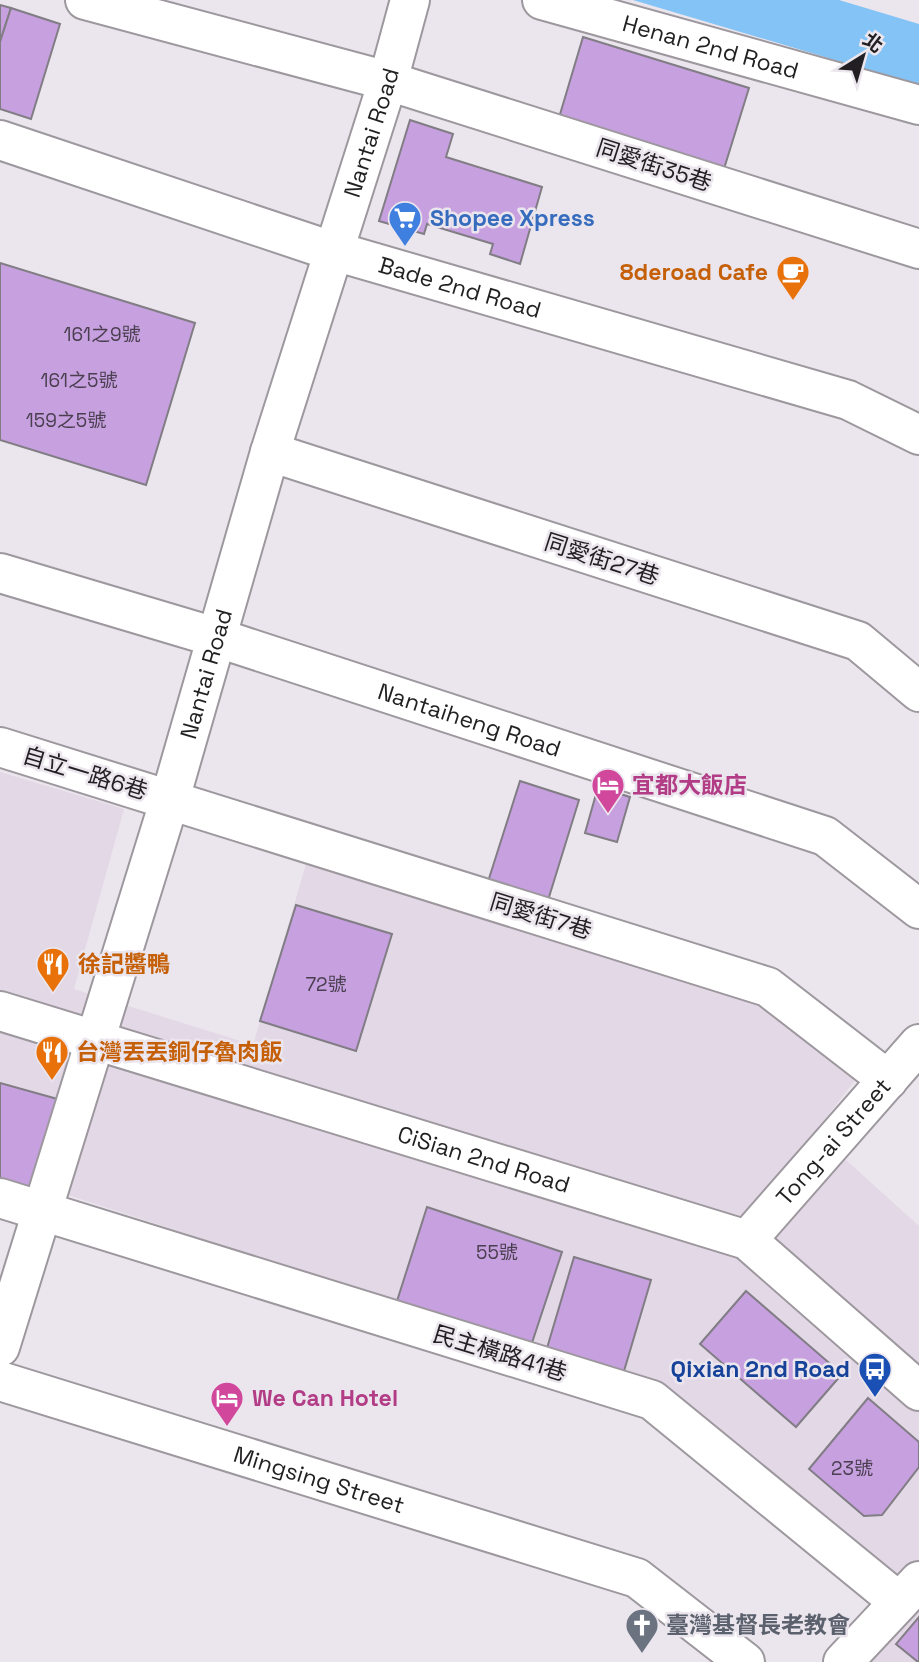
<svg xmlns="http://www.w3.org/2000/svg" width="919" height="1662" font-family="'Space Grotesk','Noto Sans TC',sans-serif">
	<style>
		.built { fill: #e3d8e6 }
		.water { fill: #83c3f5 }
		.building { fill: #c7a0df; stroke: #817d84; stroke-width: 2 }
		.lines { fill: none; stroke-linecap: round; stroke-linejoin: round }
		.minor-casing { stroke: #9d979e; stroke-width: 42 }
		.minor { stroke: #fff; stroke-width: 38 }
		.labels { text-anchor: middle; stroke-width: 5; stroke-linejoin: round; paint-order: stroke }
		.number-label { font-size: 19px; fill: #4a3f50 }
		.street-label { font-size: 23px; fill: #211f21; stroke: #ebe5ed }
		.shop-label { font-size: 23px; font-weight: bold; fill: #366cbe; stroke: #ebe5ed; text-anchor: start }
		.food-label { font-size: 23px; font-weight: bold; fill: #c56008; stroke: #ebe5ed; text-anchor: start }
		.hotel-label { font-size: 23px; font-weight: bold; fill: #b23c85; stroke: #ebe5ed; text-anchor: start }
		.transit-label { font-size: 23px; font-weight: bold; fill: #164399; stroke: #ebe5ed; text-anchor: end }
		.worship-label { font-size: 23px; font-weight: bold; fill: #5b616d; stroke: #ebe5ed; text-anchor: start }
	</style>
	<rect width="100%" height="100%" fill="#ebe5ed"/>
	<path class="built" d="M0,772L124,809L74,989L253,1045L309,854L766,1000L862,1071L815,1132L919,1226V1662H866L918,1599L650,1384L0,1173Z"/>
	<path class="water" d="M633,0H839L919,24V89L865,69Z"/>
	<g class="building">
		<path d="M0,5L11,8L0,42Z"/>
		<path d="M11,8L60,24L31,119L0,109V42Z"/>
		<path d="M583,37L749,88L723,172L558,121Z"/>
		<path d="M410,120L453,134L446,157L542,187L520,264L490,254L493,244L427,224L424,234L379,221Z"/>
		<path d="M0,263L195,323L146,485L0,440Z"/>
		<path d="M520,781L579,800L545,910L485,891Z"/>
		<path d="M598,787L630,797L617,842L585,833Z"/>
		<path d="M296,905L392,934L356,1051L260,1021Z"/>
		<path d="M0,1083L61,1100L30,1210L0,1202Z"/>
		<path d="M427,1207L562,1252L523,1370L389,1326Z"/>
		<path d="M574,1257L651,1280L616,1398L539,1375Z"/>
		<path d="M746,1291L842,1374L796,1427L700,1344Z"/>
		<path d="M868,1398L919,1442V1467L882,1515L864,1516L809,1469Z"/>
		<path d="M919,1617V1662H918L896,1644Z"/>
	</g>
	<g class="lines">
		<defs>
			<g id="minor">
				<path d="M85,0L388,81L919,249"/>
				<path id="s1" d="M542,0L919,105"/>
				<path id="s2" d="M0,140L317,246L848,400L919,435"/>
				<path d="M270,452L858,641L919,692"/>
				<path id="s3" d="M0,573L215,637L825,836L919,909"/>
				<path d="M0,747L768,987L888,1080"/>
				<path id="s4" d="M0,1011L747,1240L919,1391"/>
				<path d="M0,1198L652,1400L899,1602"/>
				<path id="s5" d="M747,1240L919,1044"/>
				<path id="s6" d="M0,1347L170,799L270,452L388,81L410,0"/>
				<path id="s7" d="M0,1381L637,1578L745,1662"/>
				<path d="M843,1662L919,1581"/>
			</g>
		</defs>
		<use href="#minor" class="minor-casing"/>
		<use href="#minor" class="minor"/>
	</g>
	<defs>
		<symbol id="supermarket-pin" viewBox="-11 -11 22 30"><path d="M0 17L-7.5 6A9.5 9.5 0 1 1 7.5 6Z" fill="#3f7fe0" stroke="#ebe5ed"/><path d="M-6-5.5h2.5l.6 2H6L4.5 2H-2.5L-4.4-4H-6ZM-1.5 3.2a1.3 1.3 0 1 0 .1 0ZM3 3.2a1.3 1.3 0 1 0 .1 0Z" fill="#fff"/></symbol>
		<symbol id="cafe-pin" viewBox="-11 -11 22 30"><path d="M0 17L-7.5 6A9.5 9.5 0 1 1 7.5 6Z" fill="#e8710a" stroke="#ebe5ed"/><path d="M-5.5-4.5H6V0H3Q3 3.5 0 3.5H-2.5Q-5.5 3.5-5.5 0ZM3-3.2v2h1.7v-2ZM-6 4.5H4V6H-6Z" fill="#fff"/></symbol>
		<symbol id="hotel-pin" viewBox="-11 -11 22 30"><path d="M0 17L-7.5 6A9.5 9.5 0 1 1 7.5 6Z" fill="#d1479c" stroke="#ebe5ed"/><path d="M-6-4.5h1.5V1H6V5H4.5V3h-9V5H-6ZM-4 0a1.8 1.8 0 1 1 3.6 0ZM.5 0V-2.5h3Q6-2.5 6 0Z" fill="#fff"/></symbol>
		<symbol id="restaurant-pin" viewBox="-11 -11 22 30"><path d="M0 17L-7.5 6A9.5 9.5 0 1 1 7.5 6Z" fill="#e8710a" stroke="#ebe5ed"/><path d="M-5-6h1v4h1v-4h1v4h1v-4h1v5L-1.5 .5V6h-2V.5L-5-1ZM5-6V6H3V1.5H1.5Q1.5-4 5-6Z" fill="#fff"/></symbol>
		<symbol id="bus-pin" viewBox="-11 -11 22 30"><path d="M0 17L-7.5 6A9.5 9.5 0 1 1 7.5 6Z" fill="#1a4fb4" stroke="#ebe5ed"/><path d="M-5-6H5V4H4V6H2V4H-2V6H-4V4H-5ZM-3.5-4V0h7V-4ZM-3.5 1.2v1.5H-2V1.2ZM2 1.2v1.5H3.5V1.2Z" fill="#fff"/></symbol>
		<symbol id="church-pin" viewBox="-11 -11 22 30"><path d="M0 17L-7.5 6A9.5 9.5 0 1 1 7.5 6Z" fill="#6b7280" stroke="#ebe5ed"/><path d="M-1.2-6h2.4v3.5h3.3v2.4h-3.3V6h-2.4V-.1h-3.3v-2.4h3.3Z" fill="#fff"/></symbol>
	</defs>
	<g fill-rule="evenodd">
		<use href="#supermarket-pin" x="386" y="199" width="38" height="52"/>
		<use href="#cafe-pin" x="774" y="253" width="38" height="52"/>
		<use href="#hotel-pin" x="589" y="766" width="38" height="52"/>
		<use href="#restaurant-pin" x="34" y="945" width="38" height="52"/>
		<use href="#restaurant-pin" x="33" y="1033" width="38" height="52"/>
		<use href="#bus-pin" x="856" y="1350" width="38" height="52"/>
		<use href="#hotel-pin" x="208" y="1379" width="38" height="52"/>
		<use href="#church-pin" x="623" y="1606" width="38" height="52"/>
	</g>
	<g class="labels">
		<g class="number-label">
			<text x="102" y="341">161之9號</text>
			<text x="79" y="387">161之5號</text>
			<text x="66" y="427">159之5號</text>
			<text x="326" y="991">72號</text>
			<text x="497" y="1259">55號</text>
			<text x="852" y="1475">23號</text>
		</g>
		<g class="street-label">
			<text dy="8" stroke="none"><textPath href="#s1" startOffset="175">Henan 2nd Road</textPath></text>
			<text dy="8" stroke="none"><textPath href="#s6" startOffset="1270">Nantai Road</textPath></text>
			<text transform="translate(654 165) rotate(18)" y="8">同愛街35巷</text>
			<text dy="8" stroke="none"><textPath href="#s2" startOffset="483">Bade 2nd Road</textPath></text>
			<text transform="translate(602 559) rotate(18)" y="8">同愛街27巷</text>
			<text dy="8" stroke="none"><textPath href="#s6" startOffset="704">Nantai Road</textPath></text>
			<text dy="8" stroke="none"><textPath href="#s3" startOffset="492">Nantaiheng Road</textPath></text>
			<text transform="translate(85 773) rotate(17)" y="8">自立一路6巷</text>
			<text transform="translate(541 916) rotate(17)" y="8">同愛街7巷</text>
			<text dy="8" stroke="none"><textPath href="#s5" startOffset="131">Tong-ai Street</textPath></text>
			<text dy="8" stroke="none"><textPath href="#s4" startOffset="506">CiSian 2nd Road</textPath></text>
			<text transform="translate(500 1353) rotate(17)" y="8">民主橫路41巷</text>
			<text dy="8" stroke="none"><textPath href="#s7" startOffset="334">Mingsing Street</textPath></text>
		</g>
		<g class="shop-label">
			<text x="430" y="226">Shopee Xpress</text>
		</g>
		<g class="food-label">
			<text x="768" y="280" text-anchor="end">8deroad Cafe</text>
			<text x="78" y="972">徐記醬鴨</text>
			<text x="76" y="1060">台灣丟丟銅仔魯肉飯</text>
		</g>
		<g class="hotel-label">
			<text x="632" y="793">宜都大飯店</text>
			<text x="252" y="1406">We Can Hotel</text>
		</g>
		<g class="transit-label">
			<text x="850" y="1377">Qixian 2nd Road</text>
		</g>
		<g class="worship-label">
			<text x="666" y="1633">臺灣基督長老教會</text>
		</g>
	</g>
	<g transform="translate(863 56) rotate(37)" stroke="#ebe5ed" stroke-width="5" paint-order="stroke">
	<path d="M0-5L12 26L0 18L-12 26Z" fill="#211f21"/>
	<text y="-10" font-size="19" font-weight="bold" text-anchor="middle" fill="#211f21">北</text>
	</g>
</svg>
